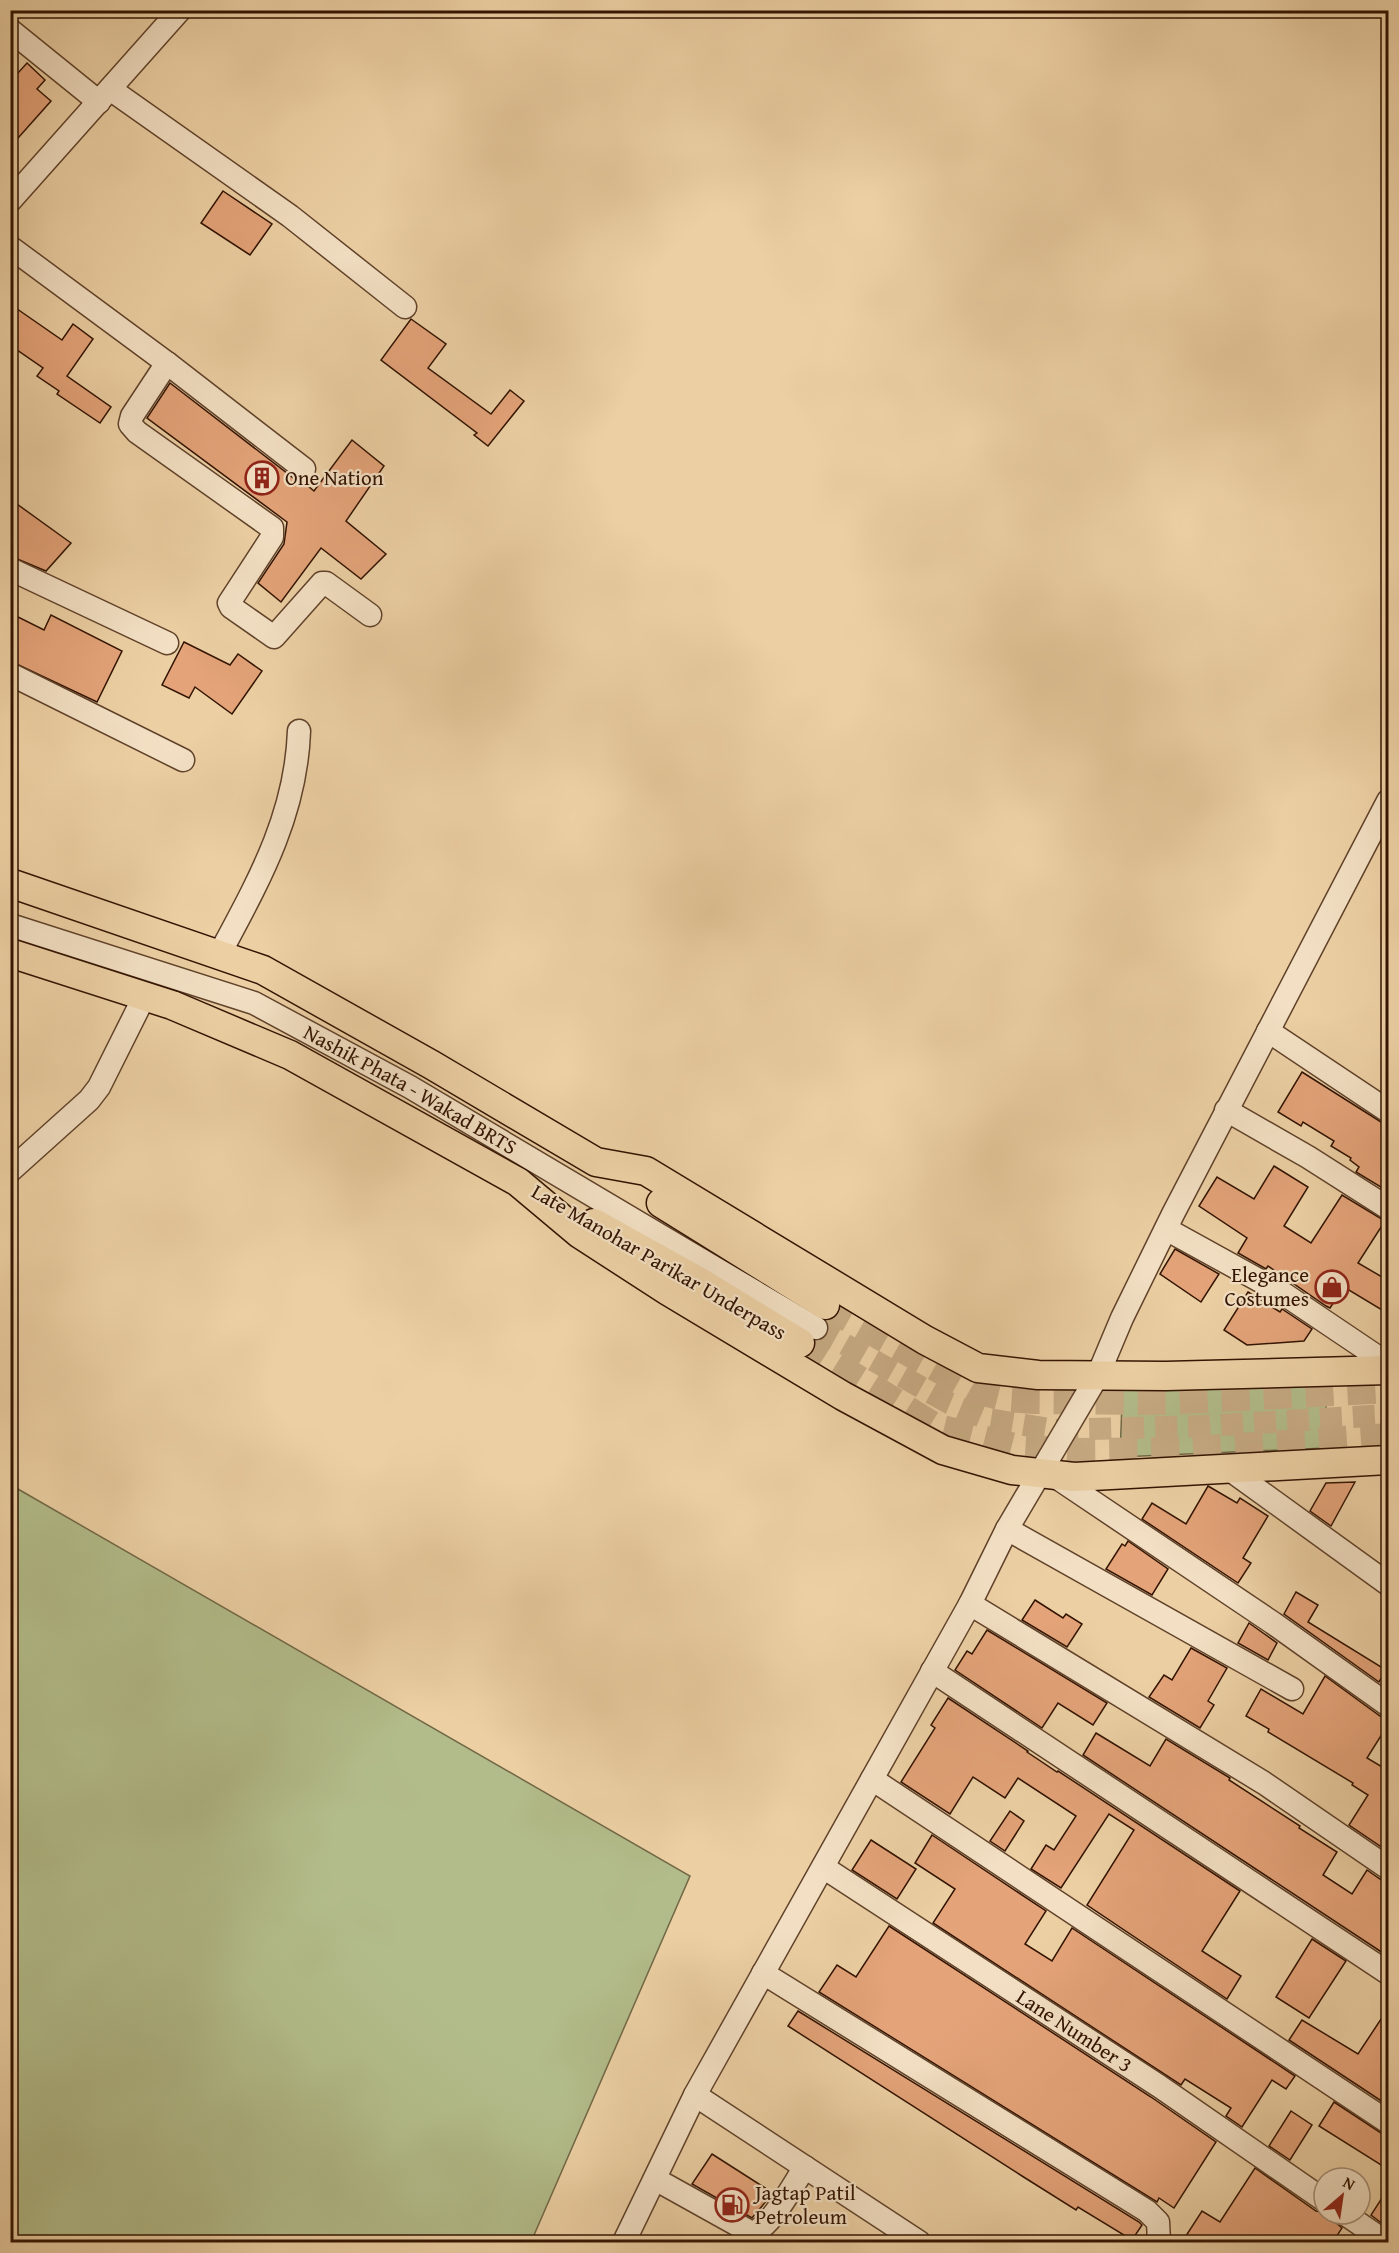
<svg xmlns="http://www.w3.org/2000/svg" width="1399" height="2253" font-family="'Gentium Book Plus',serif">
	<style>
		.green { fill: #b2bc8a; stroke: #726846; stroke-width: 1.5 }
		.building { fill: #e4a379; stroke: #321301; stroke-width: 1.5 }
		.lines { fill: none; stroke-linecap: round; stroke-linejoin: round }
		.minor-tunnel { stroke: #c7aa83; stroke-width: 22; stroke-dasharray: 22 11; stroke-linecap: butt }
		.major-tunnel { stroke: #c7aa83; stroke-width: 28; stroke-dasharray: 28 14; stroke-linecap: butt }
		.minor-casing { stroke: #60422a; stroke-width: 25 }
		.major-casing { stroke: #321301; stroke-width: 31 }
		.minor { stroke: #f3e0c4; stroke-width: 22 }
		.major { stroke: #ecd0a4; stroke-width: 28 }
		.labels { text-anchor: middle; stroke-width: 4.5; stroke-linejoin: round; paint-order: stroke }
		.poi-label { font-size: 21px; fill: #321301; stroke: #f3e0c4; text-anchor: start }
		.street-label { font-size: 21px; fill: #321301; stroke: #f3e0c4 }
	</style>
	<rect width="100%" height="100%" fill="#ecd0a4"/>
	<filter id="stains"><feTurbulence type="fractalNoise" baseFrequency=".00333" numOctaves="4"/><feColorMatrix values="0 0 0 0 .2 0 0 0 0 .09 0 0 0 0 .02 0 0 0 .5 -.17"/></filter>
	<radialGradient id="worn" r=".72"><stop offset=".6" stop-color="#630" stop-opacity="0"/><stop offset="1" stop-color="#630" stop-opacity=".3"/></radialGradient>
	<g class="green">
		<path d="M1123,1375L1326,1376V1448L1120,1457Z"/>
		<path d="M11,1485L690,1876L531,2242H11Z"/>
	</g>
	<g class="building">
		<path d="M27,63L45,80L37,89L51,101L10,147V66L18,73Z"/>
		<path d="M223,191L272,224L250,255L201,223Z"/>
		<path d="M10,304L62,340L73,324L93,339L67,376L111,407L100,423L57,394L59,391L37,376L43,368L10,345Z"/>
		<path d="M411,319L446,344L428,368L491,414L510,390L524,401L488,446L474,435L477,433L381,360Z"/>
		<path d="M170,383L296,480L303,482L314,491L352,440L384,466L346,521L386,554L361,579L321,548L281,602L258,583L284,544L287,522L147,418Z"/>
		<path d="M10,499L71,543L46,571L10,556Z"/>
		<path d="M10,613L44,630L51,615L122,651L97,702L10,661Z"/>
		<path d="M184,642L230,665L238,654L262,671L232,714L195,687L189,698L162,685Z"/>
		<path d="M1302,1072L1381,1122L1389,1124V1192L1356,1172L1359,1167L1350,1160L1351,1158L1331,1146L1334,1141L1303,1122L1301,1126L1278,1112Z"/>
		<path d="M1274,1166L1308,1187L1284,1226L1311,1243L1342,1195L1385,1221L1358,1263L1389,1281V1299L1382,1310L1344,1287L1330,1308L1326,1306L1268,1266L1266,1269L1238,1253L1247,1238L1199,1206L1217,1177L1254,1199Z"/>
		<path d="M1175,1249L1219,1274L1201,1302L1160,1274Z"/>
		<path d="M1248,1292L1280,1312L1282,1309L1312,1329L1304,1341L1247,1345L1224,1330Z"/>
		<path d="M1355,1482L1331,1526L1310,1511L1326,1483Z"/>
		<path d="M1208,1486L1237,1503L1240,1498L1268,1516L1243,1558L1251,1563L1238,1583L1142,1519L1152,1503L1186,1524Z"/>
		<path d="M1128,1541L1168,1569L1152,1595L1106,1569L1122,1544L1125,1546Z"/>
		<path d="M1296,1592L1318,1605L1308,1622L1386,1670L1379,1682L1284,1614Z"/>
		<path d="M1035,1600L1063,1618L1066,1614L1082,1624L1067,1647L1022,1620Z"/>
		<path d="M1249,1623L1277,1643L1268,1660L1238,1643Z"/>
		<path d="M987,1630L1107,1703L1093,1725L1058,1703L1042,1728L955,1670L967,1651L972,1654Z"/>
		<path d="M1191,1648L1227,1668L1208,1701L1214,1705L1200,1728L1149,1697L1164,1675L1172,1680Z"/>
		<path d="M1325,1676L1380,1716L1389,1718V1723L1367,1758L1389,1771V1852L1349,1825L1368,1795L1352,1785L1353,1783L1268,1732L1269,1729L1246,1716L1261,1689L1303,1714Z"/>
		<path d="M948,1698L1028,1751L1027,1752L1057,1772L1058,1771L1240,1891L1202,1951L1241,1976L1227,1999L1087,1905L1134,1830L1109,1814L1061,1888L1031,1869L1046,1845L1054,1850L1076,1816L1018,1778L1005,1798L973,1777L950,1814L901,1782L935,1728L931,1725Z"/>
		<path d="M1096,1733L1150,1766L1166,1739L1230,1778L1229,1780L1300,1826L1299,1828L1337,1852L1323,1875L1352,1894L1367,1870L1380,1879L1389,1881V1914L1382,1925L1389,1929V1957L1083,1755Z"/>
		<path d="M1010,1811L1024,1821L1005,1851L990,1841Z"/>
		<path d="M932,1835L1046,1911L1025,1944L1052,1961L1072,1928L1295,2076L1286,2089L1272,2080L1242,2127L1226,2116L1231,2108L1185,2079L1181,2085L933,1923L955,1889L915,1863Z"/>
		<path d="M871,1840L916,1869L897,1899L852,1870Z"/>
		<path d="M889,1926L1151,2097L1216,2142L1174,2208L1159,2198L1157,2202L819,1992L837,1965L856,1977Z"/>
		<path d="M1312,1939L1346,1961L1309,2018L1276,1997Z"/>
		<path d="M1389,2007V2106L1289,2040L1302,2020L1358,2054Z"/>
		<path d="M798,2011L1139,2222L1142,2225L1132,2240L1078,2207L1076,2210L1022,2176L788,2026Z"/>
		<path d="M1334,2102L1381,2133L1389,2135V2170L1319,2126Z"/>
		<path d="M1291,2111L1312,2125L1290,2160L1269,2146Z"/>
		<path d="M712,2154L773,2193L752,2218L692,2184Z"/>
		<path d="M1255,2168L1316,2211L1332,2214L1333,2220L1342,2228L1333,2242H1182L1202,2211L1220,2222Z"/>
		<path d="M1389,2187V2218L1384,2225L1371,2215Z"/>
	</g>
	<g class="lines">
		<path class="minor-tunnel" d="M816,1328L949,1403L987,1419L1055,1430L1204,1426L1388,1415"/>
		<g class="major-tunnel">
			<path d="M825,1305L976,1390L1007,1398L1035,1400L1168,1401L1388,1389"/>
			<path d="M800,1343L935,1427L1018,1448L1078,1452L1182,1451L1388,1437"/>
		</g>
		<defs>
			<g id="minor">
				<path d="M10,30L99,102"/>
				<path d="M110,89L290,216L405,307"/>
				<path d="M10,201L180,10"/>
				<path d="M10,247L167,363L304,469"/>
				<path d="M167,363L132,416L130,424L137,432L272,528V537L229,603L231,607L274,637L322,583H326L370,615"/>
				<path d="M10,569L167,643"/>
				<path d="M10,674L183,760"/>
				<path id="s1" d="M10,925L254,1003L410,1087L816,1328"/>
				<path d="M219,955C258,882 296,816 299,731"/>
				<path d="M1268,1031L1388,1111"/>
				<path d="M1226,1110L1308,1157L1388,1208"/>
				<path d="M10,1171L89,1100L99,1087L144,997"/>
				<path d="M1166,1229L1284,1294L1388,1364"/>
				<path d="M1229,1469L1388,1584"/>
				<path d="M1053,1475L1273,1623L1388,1705"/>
				<path d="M1007,1529L1292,1689"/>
				<path d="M970,1604L1264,1783L1388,1868"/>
				<path d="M932,1671L1388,1973"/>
				<path d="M872,1779L1388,2122"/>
				<path id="s2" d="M823,1867L1159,2086L1324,2200"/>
				<path d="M763,1973L1147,2211L1158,2222L1159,2242"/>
				<path d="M695,2095L919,2242"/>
				<path d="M655,2179L752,2233C771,2228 794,2183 805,2167"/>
				<path d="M1345,2214L1386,2242"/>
				<path d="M624,2242L695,2095L970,1604L1007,1529L1098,1375L1122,1318L1173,1214L1388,801"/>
			</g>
			<g id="major">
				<path d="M10,883L263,970L432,1065L596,1162L646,1171L925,1340L978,1368L1038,1375L1166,1376L1388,1370"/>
				<path d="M10,953L172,1005L290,1055L518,1182L580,1234L668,1291L843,1396L943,1450L1012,1470L1074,1477L1388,1460"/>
				<path d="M661,1203L825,1305"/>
				<path d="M594,1223L700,1282L800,1343"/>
			</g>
		</defs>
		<use href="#minor" class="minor-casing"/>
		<use href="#major" class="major-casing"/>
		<use href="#minor" class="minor"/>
		<use href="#major" class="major"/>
	</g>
	<defs>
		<symbol id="building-ring" viewBox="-11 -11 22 22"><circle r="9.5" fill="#f3e0c4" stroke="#8f2418" stroke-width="1.5"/><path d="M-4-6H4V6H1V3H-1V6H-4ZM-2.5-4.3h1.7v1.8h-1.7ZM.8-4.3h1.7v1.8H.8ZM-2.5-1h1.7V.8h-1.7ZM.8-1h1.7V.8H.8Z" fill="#8f2418"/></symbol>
		<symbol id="shop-ring" viewBox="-11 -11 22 22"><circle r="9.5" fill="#f3e0c4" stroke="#8f2418" stroke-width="1.5"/><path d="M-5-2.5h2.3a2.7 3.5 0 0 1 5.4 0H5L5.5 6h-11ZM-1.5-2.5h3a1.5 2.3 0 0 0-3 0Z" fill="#8f2418"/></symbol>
		<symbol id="fuel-ring" viewBox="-11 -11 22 22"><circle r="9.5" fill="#f3e0c4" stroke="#8f2418" stroke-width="1.5"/><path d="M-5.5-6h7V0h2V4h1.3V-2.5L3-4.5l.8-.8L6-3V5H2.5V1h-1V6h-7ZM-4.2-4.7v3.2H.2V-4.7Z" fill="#8f2418"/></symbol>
	</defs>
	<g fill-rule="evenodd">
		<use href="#building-ring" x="243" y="459" width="38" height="38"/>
		<use href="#shop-ring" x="1313" y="1268" width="38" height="38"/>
		<use href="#fuel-ring" x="713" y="2186" width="38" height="38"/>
	</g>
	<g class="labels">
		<g class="poi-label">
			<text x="285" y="485">One Nation</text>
			<text x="1309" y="1282" text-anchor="end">Elegance<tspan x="1309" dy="24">Costumes</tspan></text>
			<text x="755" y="2200">Jagtap Patil<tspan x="755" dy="24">Petroleum</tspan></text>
		</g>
		<g class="street-label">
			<text dy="7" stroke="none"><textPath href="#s1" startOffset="435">Nashik Phata - Wakad BRTS</textPath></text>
			<text transform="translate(659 1262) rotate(30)" y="7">Late Manohar Parikar Underpass</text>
			<text dy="7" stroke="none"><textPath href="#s2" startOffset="300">Lane Number 3</textPath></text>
		</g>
	</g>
	<rect width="1399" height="2253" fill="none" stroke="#ecd0a4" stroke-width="36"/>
	<rect x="12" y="12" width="1375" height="2229" fill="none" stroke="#321301" stroke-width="3"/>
	<rect x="18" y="18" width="1363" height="2217" fill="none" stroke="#321301" stroke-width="1.5"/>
	<g transform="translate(1342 2196) rotate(29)"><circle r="28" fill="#f3e0c4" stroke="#a68e76" stroke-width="1.5"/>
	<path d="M0-4.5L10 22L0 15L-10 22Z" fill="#8f2418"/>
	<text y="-9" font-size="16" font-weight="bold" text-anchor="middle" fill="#321301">N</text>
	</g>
	<rect width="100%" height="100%" filter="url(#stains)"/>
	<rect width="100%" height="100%" fill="url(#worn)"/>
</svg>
